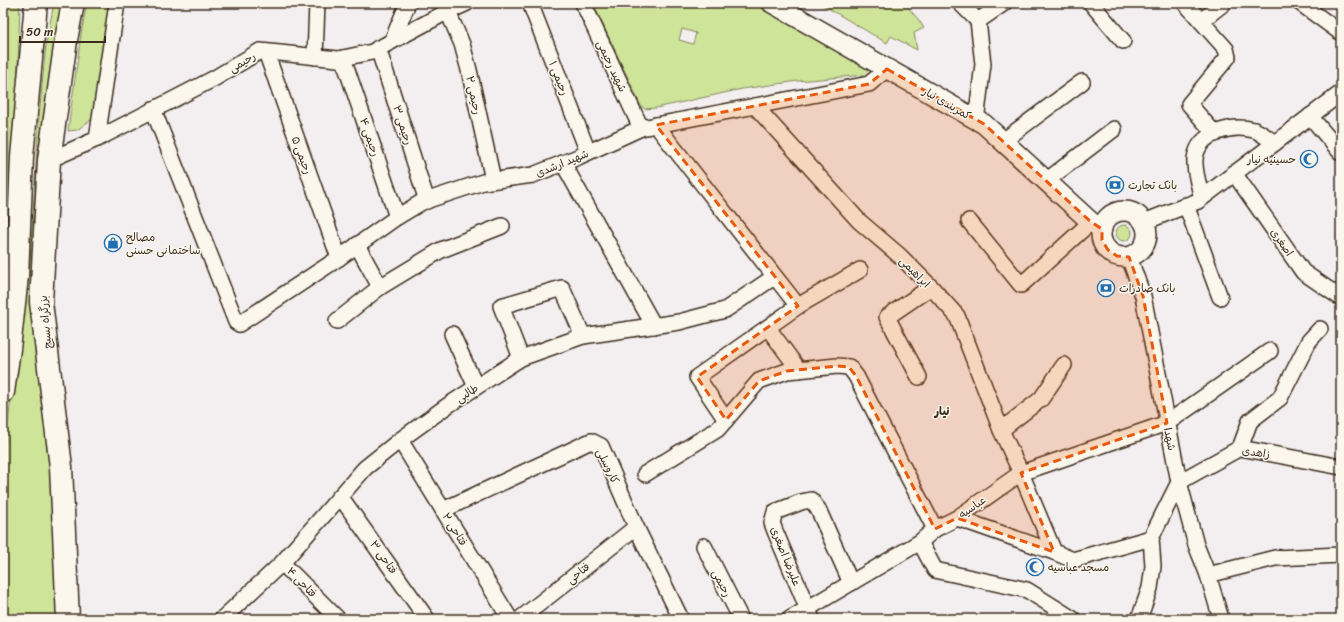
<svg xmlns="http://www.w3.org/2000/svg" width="1344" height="622" font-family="Sriracha,'Playpen Sans Arabic',sans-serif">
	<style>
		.green { fill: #cde499; stroke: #84875c; fill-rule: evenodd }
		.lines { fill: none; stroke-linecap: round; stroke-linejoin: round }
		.minor-casing { stroke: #3b2a1e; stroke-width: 18 }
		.major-casing { stroke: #3b2a1e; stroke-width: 22 }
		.highway-casing { stroke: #3b2a1e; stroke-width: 25 }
		.minor { stroke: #fbf7ec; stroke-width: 15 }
		.major { stroke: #fbf7ec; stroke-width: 19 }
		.highway { stroke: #fbf7ec; stroke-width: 22 }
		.marked { fill: #e8590c; fill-opacity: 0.2; stroke: #e8590c; stroke-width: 3; stroke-dasharray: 8 5; stroke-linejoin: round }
		.labels { text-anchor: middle; stroke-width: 3; stroke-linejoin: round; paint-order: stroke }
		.street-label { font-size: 11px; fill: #3b2a1e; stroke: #fbf7ec }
		.poi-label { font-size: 11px; fill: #3b2a1e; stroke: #fbf7ec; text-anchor: start }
		.neighbourhood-label { font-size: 12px; font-weight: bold; fill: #3b2a1e; stroke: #fbf7ec }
	</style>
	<rect width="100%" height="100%" fill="#f3eeef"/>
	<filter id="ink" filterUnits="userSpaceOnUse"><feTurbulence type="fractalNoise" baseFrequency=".025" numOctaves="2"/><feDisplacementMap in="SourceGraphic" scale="8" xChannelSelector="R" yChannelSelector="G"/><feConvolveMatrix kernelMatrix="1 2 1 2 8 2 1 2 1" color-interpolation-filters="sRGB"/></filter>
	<g filter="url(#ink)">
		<g class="green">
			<path d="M4,3H20L15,161L9,179L6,252L3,257Z"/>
			<path d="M54,3H65L55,48L49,432L60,619H3V468L5,442L29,275L39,118L46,44Z"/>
			<path d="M87,3H110L99,101L91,120L77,130L68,131L81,34Z"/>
			<path d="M593,3H755L869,68L867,72L864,75L798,81L742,89L656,108L645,109L641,106ZM682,29L696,33L693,44L679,40Z"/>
			<path d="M819,3H904L918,19L924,28L914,33L917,50L891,36L887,43Z"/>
			<circle cx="1124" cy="233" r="8"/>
		</g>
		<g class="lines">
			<defs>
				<g id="minor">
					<path d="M530,3L588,152"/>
					<path d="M583,3L641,128"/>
					<path d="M960,3L978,21L983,64L976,121"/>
					<path d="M1091,3L1123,41"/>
					<path d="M1185,3L1201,21L1224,3"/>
					<path d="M1300,3L1341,33"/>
					<path d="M448,12L462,44L469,70L493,180"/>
					<path d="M978,21L1004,3"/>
					<path d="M1201,21L1226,49L1228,57L1189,104L1215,134"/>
					<path d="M392,41L408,3"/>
					<path d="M378,48L427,201"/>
					<path d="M266,52L339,258"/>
					<path d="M315,57L317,3"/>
					<path d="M343,58L397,217"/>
					<path d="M755,106L859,221L900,256L931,287L957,316L1001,430L1021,473L1054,552"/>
					<path d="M153,109L236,322L239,324L339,258L397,217L422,202L483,182L533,175L578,157L641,128L869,84L887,69"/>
					<path d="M1310,116L1341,153"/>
					<path d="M656,125L798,306L860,270"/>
					<path d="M97,139L117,3"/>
					<path d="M1003,141L1082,82"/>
					<path d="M49,160L97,139L215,78L260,51L338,59L372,52L441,15L467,3"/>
					<path d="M563,163L654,326"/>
					<path d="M1234,173L1303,272L1341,298"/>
					<path d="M1046,181L1114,129"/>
					<path d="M1202,198C1199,186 1194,171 1195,159C1198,132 1232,124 1254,130C1261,132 1268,139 1275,143"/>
					<path d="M1186,205L1220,297"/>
					<path d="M969,221L1021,285L1091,222"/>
					<path d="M1144,222L1198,201L1341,93"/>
					<path d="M357,245L380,287"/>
					<path d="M1129,257L1143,296L1179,482L1196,545L1208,575L1221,619"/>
					<path d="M337,321L380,287L441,250L502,226"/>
					<path d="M768,328L799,370"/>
					<path d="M452,334L476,387"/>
					<path d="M521,358L501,306L562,288L583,336"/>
					<path d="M919,377L887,317L931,287"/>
					<path d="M726,420L697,377L798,306"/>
					<path d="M1001,430L1041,399L1064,365"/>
					<path d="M400,440L510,619"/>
					<path d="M1240,448L1250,421L1280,398L1309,341L1320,329"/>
					<path d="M645,474L718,429L759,381L787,371L837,366L849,367L856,376L935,529"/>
					<path d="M340,496L427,619"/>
					<path d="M443,510L591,441L601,446L636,527L681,619"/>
					<path d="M957,518L1054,552L1073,560L1151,538L1179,482L1240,448L1341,467"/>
					<path d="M920,542L935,570L1027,590L1073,619"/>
					<path d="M704,546L741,619"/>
					<path d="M282,563L338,619"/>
					<path d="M1208,575L1275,558L1341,555"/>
					<path d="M222,619L282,563L365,468L400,440L447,406L521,358L583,336L679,322L725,310L774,277"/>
					<path d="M520,619L636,527"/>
					<path d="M790,619L920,542L935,529L957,518L1021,473L1167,423L1270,351"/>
					<path d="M812,619L775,531L772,523L775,512L801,502L811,500L818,509L851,583"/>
					<path d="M1139,619L1150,588L1153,566L1151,538"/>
				</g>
				<g id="major">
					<path d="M772,3L984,124L1091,222L1102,229"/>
					<circle cx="1124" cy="234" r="23"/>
				</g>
				<g id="highway">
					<path d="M3,392L9,349L17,276L22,157L36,3"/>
					<path d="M68,619L61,467L41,302L49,160L66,40L73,3"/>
				</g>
			</defs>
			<use href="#minor" class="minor-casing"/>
			<use href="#major" class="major-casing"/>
			<use href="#highway" class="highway-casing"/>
			<use href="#minor" class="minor"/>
			<use href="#major" class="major"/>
			<use href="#highway" class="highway"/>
		</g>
	</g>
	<path class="marked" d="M887,69L984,124L1091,222L1102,229V240L1108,250L1117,256L1129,257L1143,296L1167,423L1021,473L1054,552L957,518L935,529L856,376L849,367L837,366L787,371L759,381L726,420L697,377L798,306L656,125L869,84Z"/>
	<defs>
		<symbol id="mosque-ring" viewBox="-11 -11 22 22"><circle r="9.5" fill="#fbf7ec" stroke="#1f6fb2" stroke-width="1.5"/><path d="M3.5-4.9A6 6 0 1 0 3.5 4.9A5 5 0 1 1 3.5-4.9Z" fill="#1f6fb2"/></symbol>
		<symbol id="bank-ring" viewBox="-11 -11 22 22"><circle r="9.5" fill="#fbf7ec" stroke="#1f6fb2" stroke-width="1.5"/><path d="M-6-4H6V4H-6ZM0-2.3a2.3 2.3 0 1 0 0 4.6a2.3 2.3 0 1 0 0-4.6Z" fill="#1f6fb2"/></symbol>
		<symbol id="shop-ring" viewBox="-11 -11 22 22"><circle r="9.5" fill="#fbf7ec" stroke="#1f6fb2" stroke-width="1.5"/><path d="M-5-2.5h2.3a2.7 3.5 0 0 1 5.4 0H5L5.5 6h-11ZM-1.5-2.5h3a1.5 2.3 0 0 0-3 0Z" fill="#1f6fb2"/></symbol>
	</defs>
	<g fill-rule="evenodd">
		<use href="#mosque-ring" x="1299" y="149" width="20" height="20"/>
		<use href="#bank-ring" x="1105" y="175" width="20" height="20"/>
		<use href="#shop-ring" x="103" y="233" width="20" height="20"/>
		<use href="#bank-ring" x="1096" y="278" width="20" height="20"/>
		<use href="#mosque-ring" x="1025" y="557" width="20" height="20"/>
	</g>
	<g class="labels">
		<g class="street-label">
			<text transform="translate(242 62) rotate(-31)" y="4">رحیمی</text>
			<text transform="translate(612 66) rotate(65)" y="4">شهید رحیمی</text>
			<text transform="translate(559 78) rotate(69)" y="4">رحیمی ۱</text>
			<text transform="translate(474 95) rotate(78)" y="4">رحیمی ۲</text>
			<text transform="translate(947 103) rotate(30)" y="4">کمربندی نیار</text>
			<text transform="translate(403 125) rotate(72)" y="4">رحیمی ۳</text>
			<text transform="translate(370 137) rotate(71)" y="4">رحیمی ۴</text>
			<text transform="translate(302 155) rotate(70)" y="4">رحیمی ۵</text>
			<text transform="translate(562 163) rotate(-22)" y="4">شهید ارشدی</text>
			<text transform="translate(1282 242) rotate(55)" y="4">اصغری</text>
			<text transform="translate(915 272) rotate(45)" y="4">ابراهیمی</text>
			<text transform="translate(45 322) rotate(-95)" y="4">بزرگراه بسیج</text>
			<text transform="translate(467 393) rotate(-33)" y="4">طالبی</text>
			<text transform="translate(1170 439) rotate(79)" y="4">شهدا</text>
			<text transform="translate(1256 452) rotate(8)" y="4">زاهدی</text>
			<text transform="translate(608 466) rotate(64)" y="4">کاروسلی</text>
			<text transform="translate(972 507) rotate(-35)" y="4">عباسیه</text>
			<text transform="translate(455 529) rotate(58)" y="4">فتاحی ۲</text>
			<text transform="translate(786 556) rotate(68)" y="4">علیرضا اصغری</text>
			<text transform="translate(384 557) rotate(55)" y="4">فتاحی ۳</text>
			<text transform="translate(578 573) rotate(-39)" y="4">فتاحی</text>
			<text transform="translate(302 582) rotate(46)" y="4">فتاحی ۴</text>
			<text transform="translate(722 583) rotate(63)" y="4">رحیمی</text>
		</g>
		<g class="poi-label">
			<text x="1296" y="163" text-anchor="end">حسینیه نیار</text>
			<text x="1128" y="189">بانک تجارت</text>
			<text x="126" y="241">مصالح<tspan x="126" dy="13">ساختمانی حسنی</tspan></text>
			<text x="1119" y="292">بانک صادرات</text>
			<text x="1048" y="571">مسجد عباسیه</text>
		</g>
		<g class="neighbourhood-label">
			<text x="942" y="415">نیار</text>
		</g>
	</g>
	<rect width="1344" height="622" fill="none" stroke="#fbf7ec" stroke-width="16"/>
	<rect x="8" y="8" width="1328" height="606" fill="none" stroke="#3b2a1e" stroke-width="1.5" filter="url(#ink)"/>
	<path d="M20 36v6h85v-6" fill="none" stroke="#3b2a1e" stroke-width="2"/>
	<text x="26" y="36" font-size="12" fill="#3b2a1e" stroke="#fbf7ec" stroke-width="3" paint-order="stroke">50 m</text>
</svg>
